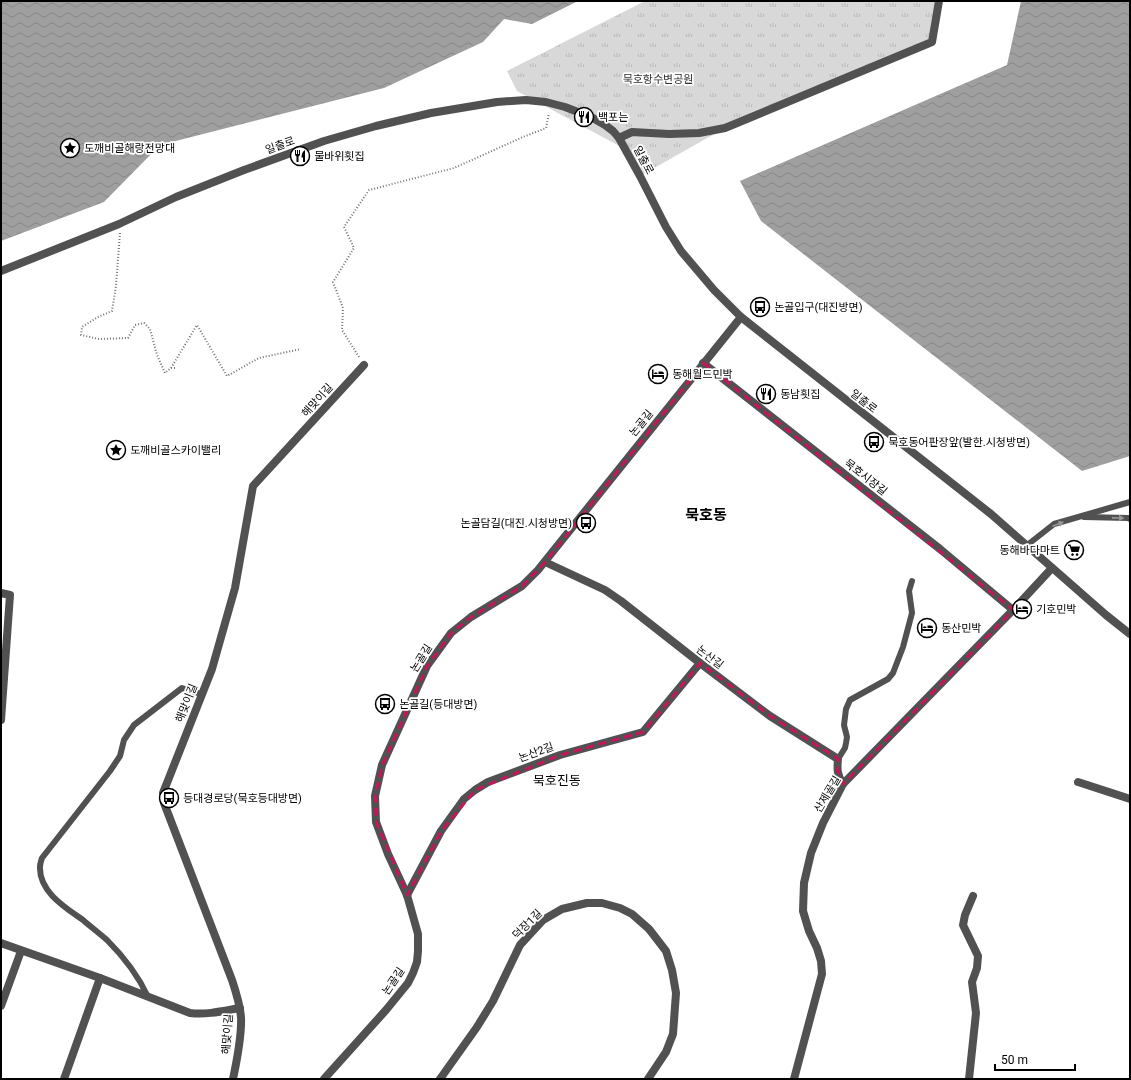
<svg xmlns="http://www.w3.org/2000/svg" width="1131" height="1080" font-family="Roboto,'Noto Sans KR',sans-serif">
	<style>
		.grass { fill: url(#grass-tufts) }
		.water { fill: url(#water-waves) }
		.lines { fill: none; stroke-linecap: round; stroke-linejoin: round }
		.path { stroke: #737373; stroke-width: 2; stroke-dasharray: 1 2; stroke-linecap: butt }
		.service { stroke: #515151; stroke-width: 6 }
		.minor { stroke: #515151; stroke-width: 8 }
		.tertiary { stroke: #515151; stroke-width: 8 }
		.oneway { fill: #979797 }
		.marked { fill: none; stroke: #c2185b; stroke-width: 3; stroke-dasharray: 8 5; stroke-linejoin: round }
		.labels { text-anchor: middle; stroke-width: 3.5; stroke-linejoin: round; paint-order: stroke }
		.park-label { font-size: 11px; fill: #2f2f2f; stroke: #fff }
		.poi-label { font-size: 11px; fill: #000; stroke: #fff; text-anchor: start }
		.street-label { font-size: 11px; fill: #000; stroke: #fff }
		.quarter-label { font-size: 13px; fill: #000; stroke: #fff }
		.district-label { font-size: 15px; font-weight: bold; fill: #000; stroke: #fff }
	</style>
	<defs>
		<pattern id="grass-tufts" width="24" height="20" patternUnits="userSpaceOnUse"><rect width="24" height="20" fill="#d8d8d8"/><path d="M3 7l-1-3M5 7V3M7 7l1-3M15 17l-1-3M17 17v-4M19 17l1-3" fill="none" stroke="#b8b8b8"/></pattern>
		<pattern id="water-waves" width="16" height="10" patternUnits="userSpaceOnUse"><rect width="16" height="10" fill="#9f9f9f"/><path d="M0 5q4-4 8 0t8 0" fill="none" stroke="#878787"/></pattern>
	</defs>
	<rect width="100%" height="100%" fill="#fff"/>
	<path class="grass" d="M645,1H939L932,42L725,128L640,176L623,148L517,91L507,71Z"/>
	<g class="water">
		<path d="M1,1H578L532,24L504,19L483,42L384,88L160,145L104,202L1,241Z"/>
		<path d="M1021,1H1130V456L1082,471L761,221L740,181L1007,65Z"/>
	</g>
	<g class="lines">
		<g class="path">
			<path d="M120,233L116,286L112,311L98,317L82,327L81,335L99,339L128,338L135,325L144,323L150,329L157,355L165,373L171,368H176"/>
			<path d="M359,357L342,330L343,308L333,282L354,248L344,227L369,190L454,168L523,137L546,128L549,113"/>
			<path d="M171,368L197,325L227,376L259,358L301,349"/>
		</g>
		<g class="service">
			<path d="M1084,517L1128,518L1130,519"/>
			<path d="M1026,546L1054,524L1130,502"/>
			<path d="M838,759L845,748L846,743L847,737L844,725L846,709L850,700L888,679L893,673L903,647L912,613L909,591L912,581"/>
			<path d="M148,997C138,975 124,957 107,940C99,933 91,927 83,920C66,908 39,892 40,867C40,864 41,861 42,858L110,771L120,756L124,740L134,725L182,688L201,694"/>
		</g>
		<g class="minor">
			<path d="M619,138L632,132L669,134L699,133L725,128L932,42L939,1"/>
			<path d="M703,363L940,549L1013,610"/>
			<path d="M545,562L605,590L621,601L700,663L770,716L838,759C837,769 837,775 843,784"/>
			<path d="M1,593L10,595L1,720"/>
			<path d="M1078,782L1130,799"/>
			<path d="M407,895L441,831L464,799L475,790L488,782L560,755L643,732L700,663"/>
			<path d="M1,943L100,978L190,1013C207,1015 223,1011 240,1008"/>
			<path d="M1,1006L21,951"/>
			<path d="M64,1079L100,978"/>
			<path d="M233,1079C237,1060 242,1036 241,1017C240,1004 236,992 232,980L164,803L163,793L212,669L235,588L253,486L364,365"/>
			<path d="M324,1079L386,1010L408,983L413,973L417,962L418,951V934L407,895L388,854L376,822L375,796L382,765L427,666L451,633L471,617L522,586L538,570L741,317"/>
			<path d="M440,1079L477,1027L493,1001L520,945L543,920L562,909L587,903H602L620,908L632,914L649,929L666,951L672,970L676,993L673,1034L666,1052L648,1079"/>
			<path d="M794,1079L822,974L821,961L817,948L809,931L803,911L804,883L811,853L823,823L843,784L1013,610L1052,568"/>
			<path d="M969,1079L976,1013L972,982L977,968L978,956L963,925L965,915L973,896"/>
		</g>
		<path class="tertiary" d="M1,271L119,224L176,197L244,170L324,141L376,126L431,113L497,102L526,100L546,102L565,107L591,117L605,125L613,131L619,138L640,176L666,227L681,251L714,290L741,317L991,514L1106,615L1130,634"/>
	</g>
	<defs><path id="oneway-solid" d="M-6-.8H1V-3.2L6.5 0L1 3.2V.8H-6Z"/></defs>
	<g class="oneway">
		<use href="#oneway-solid" transform="translate(1118 518) rotate(1)"/>
		<use href="#oneway-solid" transform="translate(1058 524) rotate(-21)"/>
	</g>
	<path class="marked" d="M703,363L1013,610L843,784L837,770L838,759L770,716L700,663L643,732L560,755L475,790L441,831L407,895L376,822L375,796L382,765L427,666L451,633L471,617L522,586L545,562Z"/>
	<defs>
		<symbol id="restaurant-ring" viewBox="-11 -11 22 22"><circle r="9.5" fill="#fff" stroke="#000" stroke-width="1.5"/><path d="M-5-6h1v4h1v-4h1v4h1v-4h1v5L-1.5 .5V6h-2V.5L-5-1ZM5-6V6H3V1.5H1.5Q1.5-4 5-6Z" fill="#000"/></symbol>
		<symbol id="sight-ring" viewBox="-11 -11 22 22"><circle r="9.5" fill="#fff" stroke="#000" stroke-width="1.5"/><path d="M0-6L1.8-2.2L6-1.7L2.9 1.2L3.7 5.4L0 3.3L-3.7 5.4L-2.9 1.2L-6-1.7L-1.8-2.2Z" fill="#000"/></symbol>
		<symbol id="bus-ring" viewBox="-11 -11 22 22"><circle r="9.5" fill="#fff" stroke="#000" stroke-width="1.5"/><path d="M-5-6H5V4H4V6H2V4H-2V6H-4V4H-5ZM-3.5-4V0h7V-4ZM-3.5 1.2v1.5H-2V1.2ZM2 1.2v1.5H3.5V1.2Z" fill="#000"/></symbol>
		<symbol id="hotel-ring" viewBox="-11 -11 22 22"><circle r="9.5" fill="#fff" stroke="#000" stroke-width="1.5"/><path d="M-6-4.5h1.5V1H6V5H4.5V3h-9V5H-6ZM-4 0a1.8 1.8 0 1 1 3.6 0ZM.5 0V-2.5h3Q6-2.5 6 0Z" fill="#000"/></symbol>
		<symbol id="supermarket-ring" viewBox="-11 -11 22 22"><circle r="9.5" fill="#fff" stroke="#000" stroke-width="1.5"/><path d="M-6-5.5h2.5l.6 2H6L4.5 2H-2.5L-4.4-4H-6ZM-1.5 3.2a1.3 1.3 0 1 0 .1 0ZM3 3.2a1.3 1.3 0 1 0 .1 0Z" fill="#000"/></symbol>
	</defs>
	<g fill-rule="evenodd">
		<use href="#restaurant-ring" x="573" y="106" width="22" height="22"/>
		<use href="#sight-ring" x="59" y="137" width="22" height="22"/>
		<use href="#restaurant-ring" x="289" y="145" width="22" height="22"/>
		<use href="#bus-ring" x="749" y="296" width="22" height="22"/>
		<use href="#hotel-ring" x="647" y="363" width="22" height="22"/>
		<use href="#restaurant-ring" x="755" y="383" width="22" height="22"/>
		<use href="#bus-ring" x="863" y="431" width="22" height="22"/>
		<use href="#sight-ring" x="105" y="439" width="22" height="22"/>
		<use href="#bus-ring" x="575" y="512" width="22" height="22"/>
		<use href="#supermarket-ring" x="1063" y="539" width="22" height="22"/>
		<use href="#hotel-ring" x="1011" y="598" width="22" height="22"/>
		<use href="#hotel-ring" x="916" y="617" width="22" height="22"/>
		<use href="#bus-ring" x="374" y="693" width="22" height="22"/>
		<use href="#bus-ring" x="158" y="787" width="22" height="22"/>
	</g>
	<g class="labels">
		<g class="park-label">
			<text x="658" y="83">묵호항수변공원</text>
		</g>
		<g class="poi-label">
			<text x="598" y="121">백포는</text>
			<text x="84" y="152">도깨비골해랑전망대</text>
			<text x="314" y="160">물바위횟집</text>
			<text x="774" y="311">논골입구(대진방면)</text>
			<text x="672" y="378">동해월드민박</text>
			<text x="780" y="398">동남횟집</text>
			<text x="888" y="446">묵호동어판장앞(발한.시청방면)</text>
			<text x="130" y="454">도깨비골스카이밸리</text>
			<text x="572" y="527" text-anchor="end">논골담길(대진.시청방면)</text>
			<text x="1060" y="554" text-anchor="end">동해바다마트</text>
			<text x="1036" y="613">기호민박</text>
			<text x="941" y="632">동산민박</text>
			<text x="399" y="708">논골길(등대방면)</text>
			<text x="183" y="802">등대경로당(묵호등대방면)</text>
		</g>
		<g class="street-label">
			<text transform="translate(280 145) rotate(-20)" y="4">일출로</text>
			<text transform="translate(644 160) rotate(62)" y="4">일출로</text>
			<text transform="translate(317 400) rotate(-48)" y="4">해맞이길</text>
			<text transform="translate(864 401) rotate(38)" y="4">일출로</text>
			<text transform="translate(641 423) rotate(-51)" y="4">논골길</text>
			<text transform="translate(866 477) rotate(38)" y="4">묵호시장길</text>
			<text transform="translate(710 657) rotate(37)" y="4">논산길</text>
			<text transform="translate(421 658) rotate(-58)" y="4">논골길</text>
			<text transform="translate(186 703) rotate(-68)" y="4">해맞이길</text>
			<text transform="translate(536 752) rotate(-20)" y="4">논산2길</text>
			<text transform="translate(827 794) rotate(-59)" y="4">산제골길</text>
			<text transform="translate(527 924) rotate(-45)" y="4">덕장1길</text>
			<text transform="translate(393 981) rotate(-56)" y="4">논골길</text>
			<text transform="translate(227 1034) rotate(-86)" y="4">해맞이길</text>
		</g>
		<g class="quarter-label">
			<text x="557" y="785">묵호진동</text>
		</g>
		<g class="district-label">
			<text x="706" y="520">묵호동</text>
		</g>
	</g>
	<rect width="1131" height="1080" fill="none" stroke="#000000" stroke-width="4"/>
	<path d="M995 1064v6h80v-6" fill="none" stroke="#000000" stroke-width="2"/>
	<text x="1001" y="1064" font-size="12" fill="#000000" stroke="#ffffff" stroke-width="3" paint-order="stroke">50 m</text>
</svg>
